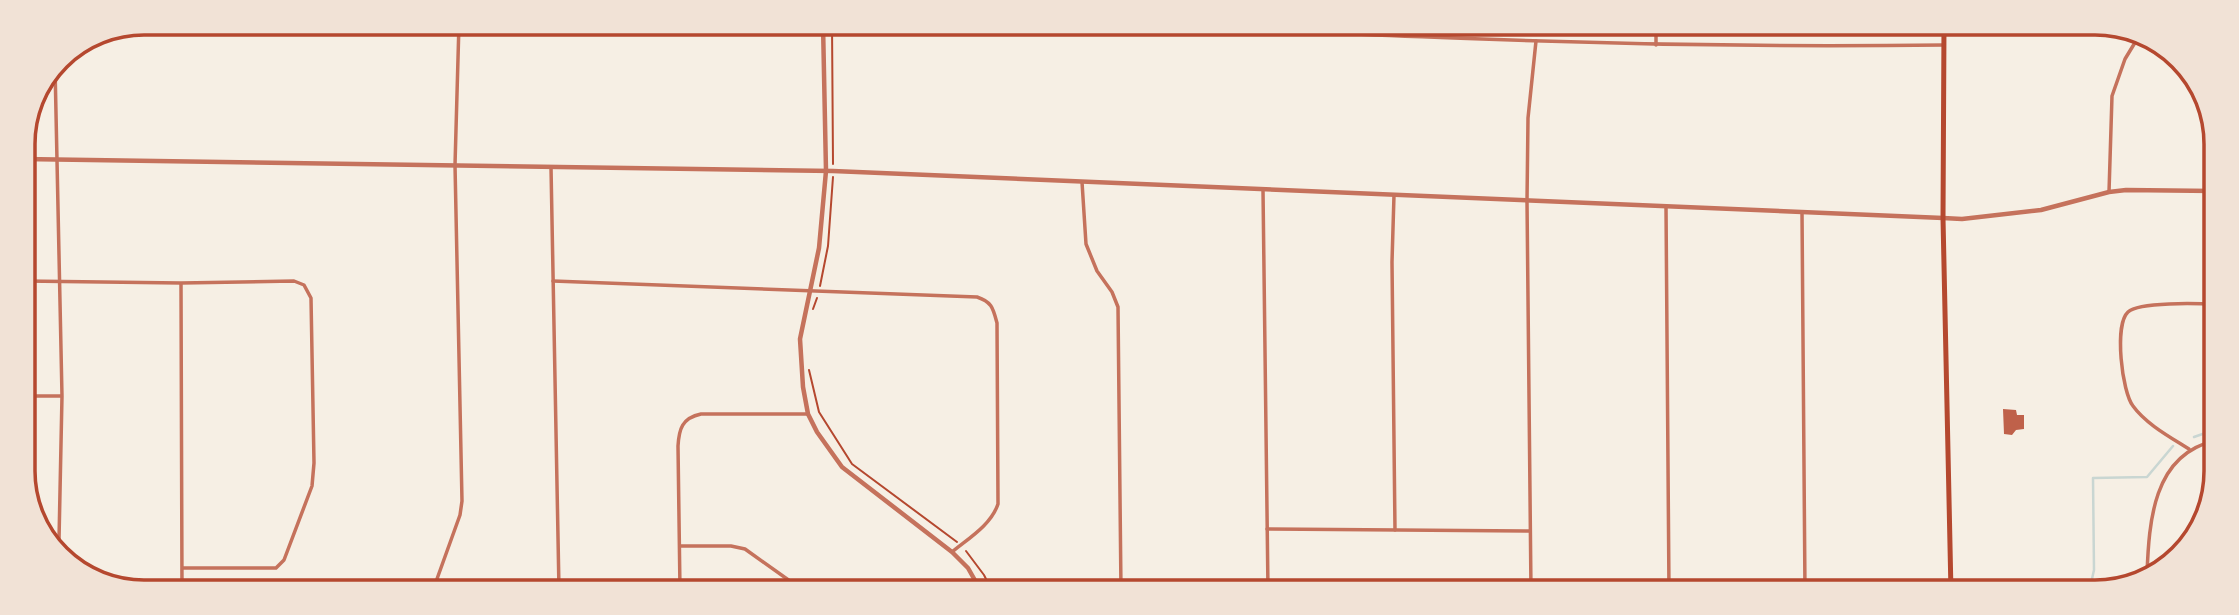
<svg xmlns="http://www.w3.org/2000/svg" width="2239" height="615" font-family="'Archivo Narrow',sans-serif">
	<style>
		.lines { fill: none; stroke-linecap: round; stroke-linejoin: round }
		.stream { stroke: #c9d6d2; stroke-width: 2.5 }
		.building { fill: #bf614a }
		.path { stroke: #b5482f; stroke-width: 2 }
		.minor { stroke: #c5725c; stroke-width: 3.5 }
		.tertiary { stroke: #c5725c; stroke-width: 4.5 }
		.primary { stroke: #b5482f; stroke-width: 5 }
		.rim { fill: none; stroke: #b5482f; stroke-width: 3.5 }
	</style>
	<rect width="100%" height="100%" fill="#f6efe4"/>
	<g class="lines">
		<g class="stream">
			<path d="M2194,437L2214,430"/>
			<path d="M2089,592L2094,570L2093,478L2147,477L2173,446"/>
		</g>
	</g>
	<path class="building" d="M2003,409L2016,410L2017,415H2024V429L2016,430L2012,435L2004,434Z"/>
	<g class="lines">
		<g class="path">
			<path d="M832,24L833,164"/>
			<path d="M820,286L828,246L833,177"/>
			<path d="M813,309L817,298"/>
			<path d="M809,370L819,412L852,464L957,542"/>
			<path d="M966,551L984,575L992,591"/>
		</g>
		<g class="minor">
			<path d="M1217,24C1306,33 1394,36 1482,39C1636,45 1790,47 1944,45"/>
			<path d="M1299,24V32"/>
			<path d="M1656,25V45"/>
			<path d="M90,37L122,33L322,28L333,23"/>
			<path d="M55,66L62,396L59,540L57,553"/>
			<path d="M551,167L559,590"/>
			<path d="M1082,182L1086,244L1097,271L1112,292L1118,307L1121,591"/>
			<path d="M1263,190L1268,591"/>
			<path d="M2109,192L2112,96L2125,59L2139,36"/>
			<path d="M1394,195L1392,262L1395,530"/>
			<path d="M1666,207L1669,592"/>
			<path d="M1802,212L1805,592"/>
			<path d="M24,281L181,283L294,281L304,285L311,298L314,463L312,486L284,560L276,568H183"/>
			<path d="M553,281L977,297C992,302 993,308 997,323L998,504C991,525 969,538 952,552"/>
			<path d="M181,284L182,590"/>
			<path d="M25,396H61"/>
			<path d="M2189,449C2170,437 2146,424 2133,406C2122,392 2114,325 2128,312C2139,302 2198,303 2214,305"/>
			<path d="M1267,529L1530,531"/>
			<path d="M680,546H731L745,549L804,591"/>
			<path d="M2147,574C2149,522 2153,455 2214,441"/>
			<path d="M433,590L460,515L462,501L455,165L459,23"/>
			<path d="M680,590L678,446C679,429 682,418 701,414H808"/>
			<path d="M1531,591L1527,201L1528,118L1536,41"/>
		</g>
		<g class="tertiary">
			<path d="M823,24L826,171L819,248L800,339L803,387L808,414L817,432L842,467L952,552L968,568L981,591"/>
			<path d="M23,159L833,171L1943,218L1962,219L2041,210L2109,192L2126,190L2214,191"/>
		</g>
		<path class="primary" d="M1944,25L1943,218L1951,592"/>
	</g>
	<path d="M0 0H2239V615H0ZM144 35H2095A109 109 0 0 1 2204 144V471A109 109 0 0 1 2095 580H144A109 109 0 0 1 35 471V144A109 109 0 0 1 144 35Z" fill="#f1e2d6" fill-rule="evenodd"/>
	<path class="rim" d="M144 35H2095A109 109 0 0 1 2204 144V471A109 109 0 0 1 2095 580H144A109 109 0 0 1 35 471V144A109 109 0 0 1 144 35Z"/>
</svg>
